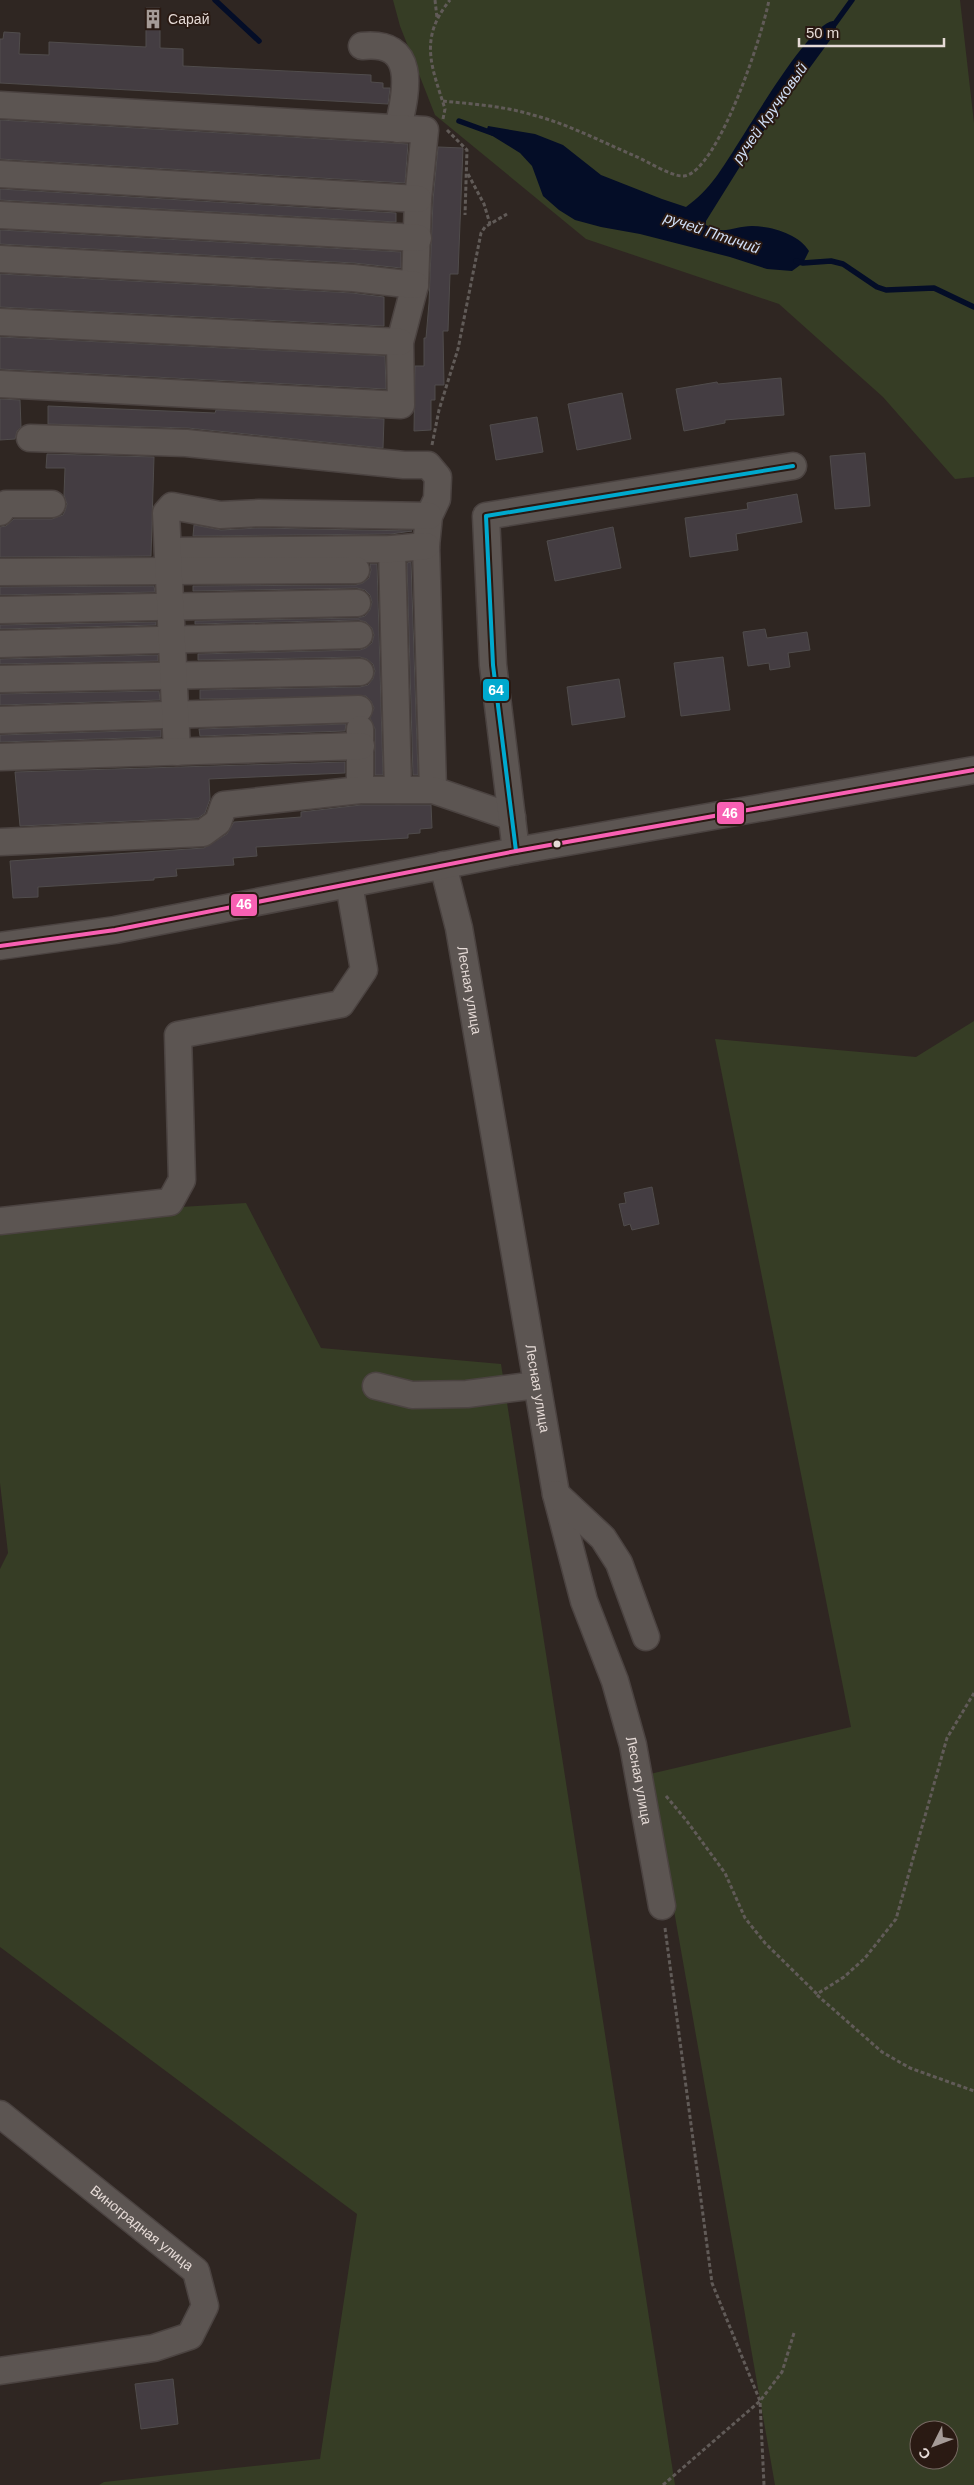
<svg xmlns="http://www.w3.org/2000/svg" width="974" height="2485" font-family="Helvetica,sans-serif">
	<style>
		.green { fill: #363d25; fill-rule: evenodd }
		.water { fill: #040d27 }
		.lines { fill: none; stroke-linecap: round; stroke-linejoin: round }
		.stream { stroke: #040d27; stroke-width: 5.5 }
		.building { fill: #443d42; stroke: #504c4c }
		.minor-casing { stroke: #4b4341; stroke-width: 29 }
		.path { stroke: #615b58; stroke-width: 3; stroke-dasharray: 4 2.5; stroke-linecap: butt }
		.minor { stroke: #5c5552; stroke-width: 26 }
		.bus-1-casing { stroke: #2a1a13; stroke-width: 8 }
		.bus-2-casing { stroke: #2a1a13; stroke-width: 8 }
		.bus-1 { stroke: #00a9ce; stroke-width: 4 }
		.bus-2 { stroke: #f860b3; stroke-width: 4 }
		.bus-dot { fill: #e5dad6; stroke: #2a1a13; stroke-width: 2 }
		.labels { text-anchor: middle; stroke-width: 4; stroke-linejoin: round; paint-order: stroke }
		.poi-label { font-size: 14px; fill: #e5dad6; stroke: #2a1a13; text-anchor: start }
		.street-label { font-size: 14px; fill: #e5dad6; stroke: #2a1a13 }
		.water-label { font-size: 15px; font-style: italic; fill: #d0dff7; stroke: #2a1a13 }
		.line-badge { stroke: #2a1a13; stroke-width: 2 }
		.badge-label { font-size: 14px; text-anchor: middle; font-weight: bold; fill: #fff }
	</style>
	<rect width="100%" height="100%" fill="#2f2622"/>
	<g class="green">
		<path d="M393,0H960L974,123V477L955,479L883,397L779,304L586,239L435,115L400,26Z"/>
		<path d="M974,1021V2485H775L650,1774L851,1727L715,1039L916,1057ZM919,2430H949V2460H919Z"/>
		<path d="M246,1203L321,1348L501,1364L675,2485H99L104,2482L320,2459L357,2214L0,1947V1569L8,1553L0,1483V1220L18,1217Z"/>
	</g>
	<path class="water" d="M833,21L836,23V32L754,144L706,221V225C724,236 734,226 752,226C771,226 799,234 809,251L803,263L792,271L767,269L730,257L640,234L601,227L575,220L559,210L543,196L532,166L520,153L486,132L488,126L535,134L563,145L601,175L662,199L686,207C697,199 708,188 716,177C736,151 806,24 833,21Z"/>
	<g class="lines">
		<g class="stream">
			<path d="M215,0L259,41"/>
			<path d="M831,29L852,0"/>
			<path d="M459,121L492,133"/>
			<path d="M796,261L803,263L831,261L843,264L877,287L886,290L934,288L974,307"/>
		</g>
	</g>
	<g class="building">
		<path d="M146,8H160V48L183,49V66L371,75V82L383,83V88H390L388,104L0,83V39H3L4,32L20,33L19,54L49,55V42L146,47Z"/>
		<path d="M0,120L408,144L405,183L0,159Z"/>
		<path d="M438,147L463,148L458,274H450L448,331H443L444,385H435V400H431V430L414,431L415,366H424V338H426L429,303L433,200Z"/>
		<path d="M0,189L396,213V222L0,200Z"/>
		<path d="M0,230L401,252V268L354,263L0,244Z"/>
		<path d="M0,274L352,293L384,297V326L0,307Z"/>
		<path d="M0,337L385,356L386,389L0,369Z"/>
		<path d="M781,378L784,415L725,420V423L684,431L676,389L717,382L718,384Z"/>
		<path d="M622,393L631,439L577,450L568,404Z"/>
		<path d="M0,399L20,400L21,427L17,431L15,439L0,440Z"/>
		<path d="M48,406L215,413L216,410L384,419L383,448L188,428L48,424Z"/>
		<path d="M537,417L543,452L496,460L490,425Z"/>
		<path d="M865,453L870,506L835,509L830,456Z"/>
		<path d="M47,454L154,457L151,556L0,557V527L6,526L14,519H52L63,515L65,511L67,504L64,495L65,468H46Z"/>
		<path d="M797,494L802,522L736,534L738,550L690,557L685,518L748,509L747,503Z"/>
		<path d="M194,525L221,530L259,528L412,531L391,534L193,536Z"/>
		<path d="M613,527L621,568L555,581L547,541Z"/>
		<path d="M411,562L418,775H413L407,563Z"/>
		<path d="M370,564H377L383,775H375V729L370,718L374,708L371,701L366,696L200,699V690L360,687L368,685L373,679L375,671L373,664L367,659L360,657L198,660V654L360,650L366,648L372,643L374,635L372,628L366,622L359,620L195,624V621L358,618L365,616L370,610L372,602L370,595L365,590L357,588L193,591V586L356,585L363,583L369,578L371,570Z"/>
		<path d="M154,586L155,592L0,595V587Z"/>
		<path d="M156,622V625L0,629V625Z"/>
		<path d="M765,629L767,638L807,632L810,650L788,653L790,667L770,670L769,663L748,666L743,632Z"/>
		<path d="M158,655V661L0,664V659Z"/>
		<path d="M723,657L730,710L681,716L674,663Z"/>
		<path d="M619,679L625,717L572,725L567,687Z"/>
		<path d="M159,691L160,700L0,705V694Z"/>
		<path d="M346,724L345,731L200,736L199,729Z"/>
		<path d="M161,730V737L0,742V735Z"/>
		<path d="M345,762V773L209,779L210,799L205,813L198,818L20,826L15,772Z"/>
		<path d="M361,805H431L432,828L420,829V833L408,834V838L256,847L257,856L233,858L234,865L176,869L177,876L154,878V880L38,887V897L13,898L10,861L204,848L227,834L234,822L301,817V812Z"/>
		<path d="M652,1187L659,1224L632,1230L630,1224L624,1226L619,1204L626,1203L624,1193Z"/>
		<path d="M173,2379L178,2424L141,2429L135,2384Z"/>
	</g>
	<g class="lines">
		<defs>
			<g id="minor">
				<path d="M362,46C419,40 406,92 398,129"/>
				<path d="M0,105L425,130L418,199L415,285L400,342L401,405L0,384"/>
				<path d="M0,174L418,199"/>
				<path d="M0,215L418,238"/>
				<path d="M0,259L353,278L415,285"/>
				<path d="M0,322L400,342"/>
				<path d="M30,438L186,443L404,465H428L438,477L437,499L429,516L426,546L433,790"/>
				<path d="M0,512L6,504H52"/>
				<path d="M392,549L398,790"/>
				<path d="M168,551L392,549L426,546"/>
				<path d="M0,572L356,570"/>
				<path d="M0,610L357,603"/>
				<path d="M0,644L359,635"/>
				<path d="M0,679L360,672"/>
				<path d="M0,720L359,709"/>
				<path d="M360,729V790"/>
				<path d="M177,752L166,513L172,506L220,515L259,513L429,516"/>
				<path d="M0,757L361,746"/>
				<path d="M0,842L203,833L218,822L224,805L360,790H433L512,817"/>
				<path d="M516,851L493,665L486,516L793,466"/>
				<path id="s1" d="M443,865L459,928L556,1494L584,1601L615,1681L633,1745L662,1906"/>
				<path d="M0,946L115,930L516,851L974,770"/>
				<path d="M0,1221L170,1202L182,1180L178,1035L341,1004L364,970L349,884"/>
				<path d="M376,1386L412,1395L467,1394L537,1385"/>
				<path d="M556,1494L603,1538L619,1563L646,1637"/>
				<path id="s2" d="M0,2114L196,2271L205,2306L190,2336L154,2348L0,2371"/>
			</g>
		</defs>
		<use href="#minor" class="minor-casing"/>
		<g class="path">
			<path d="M435,0L437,18"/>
			<path d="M443,101C472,104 504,106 533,115C568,124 602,142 635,156C647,161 672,177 684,176C718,172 763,33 769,0"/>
			<path d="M443,119L445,109C432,67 418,39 450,0"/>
			<path d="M447,130L467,150L465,215"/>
			<path d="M468,174L484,204L490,224"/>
			<path d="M432,445L439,410L458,349L481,233L485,227L507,214"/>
			<path d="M666,1796L686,1820L725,1873L745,1918L765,1943L817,1994L844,1977L865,1958L896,1919L947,1738L974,1693"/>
			<path d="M665,1928L712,2283L760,2401L764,2485"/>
			<path d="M817,1995L882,2052L910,2068L974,2091"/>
			<path d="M663,2485L760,2401L782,2372L794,2333"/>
		</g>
		<use href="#minor" class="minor"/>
		<defs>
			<path id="bus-1" d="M516,851L493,665L486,516L793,466"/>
			<path id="bus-2" d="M0,946L115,930L516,851L974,770"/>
		</defs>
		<use href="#bus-1" class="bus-1-casing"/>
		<use href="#bus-2" class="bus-2-casing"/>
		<use href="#bus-1" class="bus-1"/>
		<use href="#bus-2" class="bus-2"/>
	</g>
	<defs>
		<symbol id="building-bare" viewBox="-9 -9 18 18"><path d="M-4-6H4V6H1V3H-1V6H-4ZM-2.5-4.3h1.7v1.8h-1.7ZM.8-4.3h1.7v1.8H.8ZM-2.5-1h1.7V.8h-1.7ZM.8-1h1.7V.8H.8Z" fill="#a59b97" stroke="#2a1a13" stroke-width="2.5" paint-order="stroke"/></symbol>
	</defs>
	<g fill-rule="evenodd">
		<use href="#building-bare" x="139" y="5" width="28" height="28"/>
	</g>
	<circle class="bus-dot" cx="557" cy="844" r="4.5"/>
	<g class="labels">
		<g class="poi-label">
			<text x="168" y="24">Сарай</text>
		</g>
		<g class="street-label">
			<text dy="5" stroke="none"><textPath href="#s1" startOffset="128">Лесная улица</textPath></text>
			<text dy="5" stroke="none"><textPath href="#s1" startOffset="532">Лесная улица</textPath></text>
			<text dy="5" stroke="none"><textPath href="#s1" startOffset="938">Лесная улица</textPath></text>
			<text dy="5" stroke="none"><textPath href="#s2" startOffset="182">Виноградная улица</textPath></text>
		</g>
		<g class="water-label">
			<text transform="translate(770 113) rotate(-55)" y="5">ручей Кручковый</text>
			<text transform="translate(712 233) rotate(19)" y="5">ручей Птичий</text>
		</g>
	</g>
	<g class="line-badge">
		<rect x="482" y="678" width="28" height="24" rx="5" fill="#00a9ce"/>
		<rect x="716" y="801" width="29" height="24" rx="5" fill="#f860b3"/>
		<rect x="230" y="893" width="28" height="24" rx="5" fill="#f860b3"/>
	</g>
	<g class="badge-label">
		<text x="496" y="695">64</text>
		<text x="730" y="818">46</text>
		<text x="244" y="909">46</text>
	</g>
	<g transform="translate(934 2445) rotate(228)"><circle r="24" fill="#2a1a13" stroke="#756761"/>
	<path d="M0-4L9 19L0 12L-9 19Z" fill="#a59b97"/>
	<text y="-8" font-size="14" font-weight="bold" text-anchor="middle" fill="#e5dad6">С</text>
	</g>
	<path d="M799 38v8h145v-8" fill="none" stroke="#e5dad6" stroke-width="2.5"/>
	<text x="806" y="38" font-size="15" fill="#e5dad6" stroke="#2a1a13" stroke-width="4" paint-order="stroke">50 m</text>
</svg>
